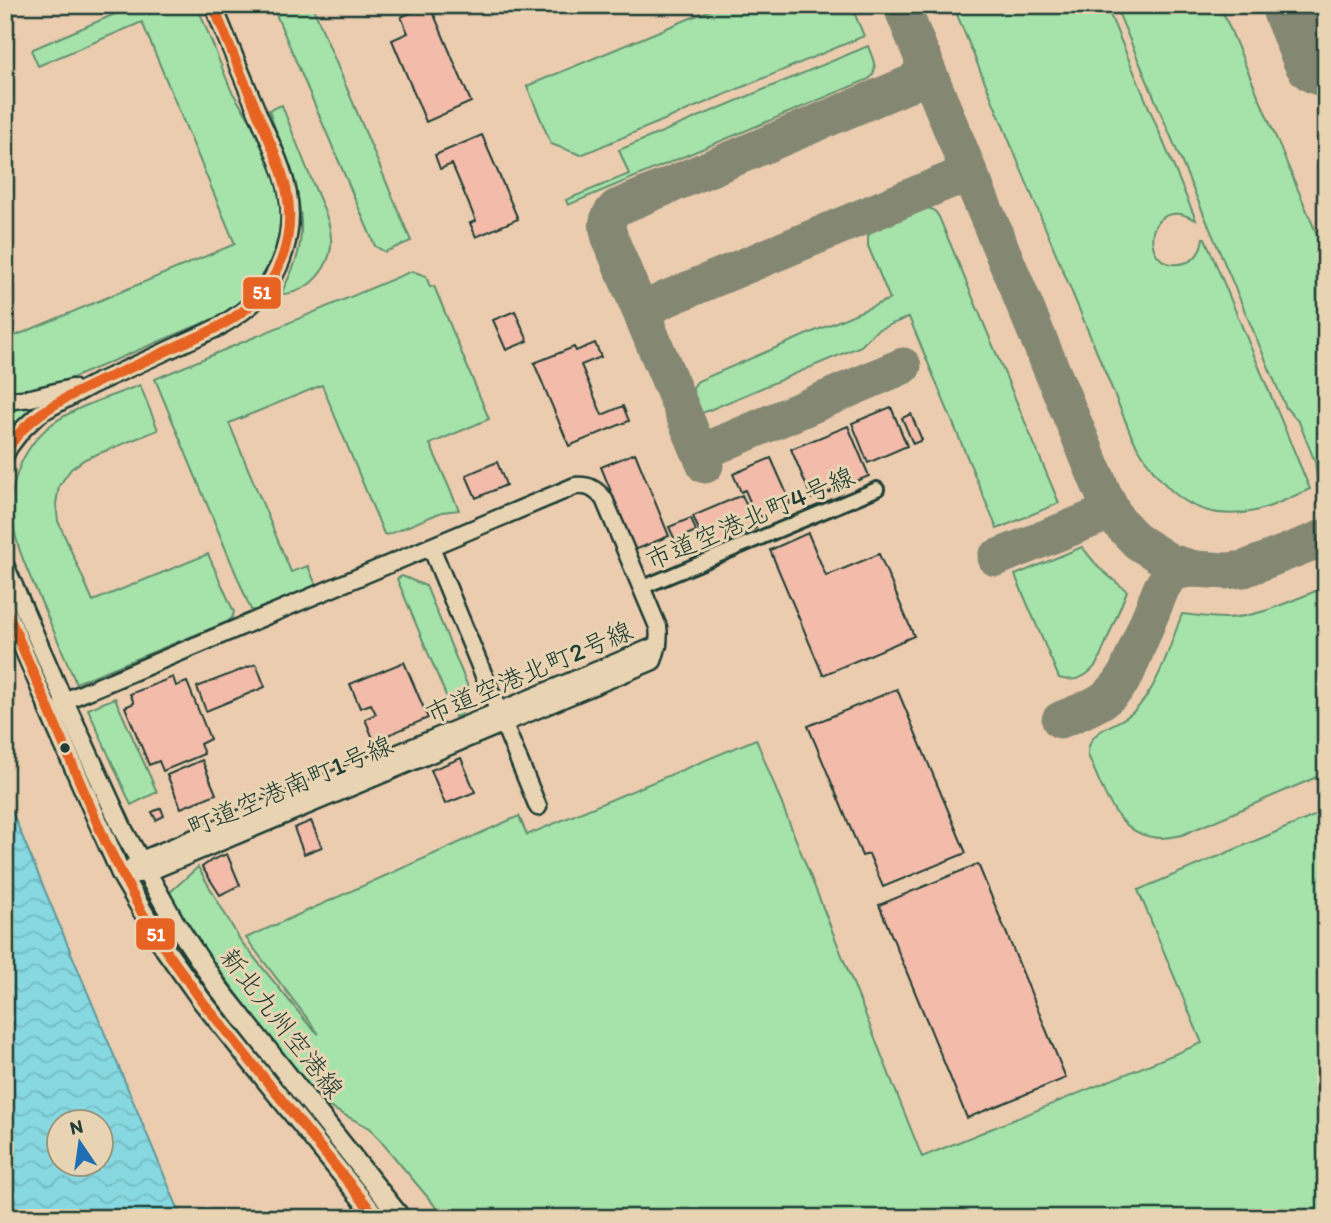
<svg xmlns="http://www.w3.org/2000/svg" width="1331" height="1223" font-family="Itim,'Klee One',sans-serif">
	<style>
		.built { fill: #ebccaf }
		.grass { fill: #a6e3aa; stroke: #62906f; stroke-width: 2 }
		.water { fill: url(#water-waves); stroke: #5d9a9c; stroke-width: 2; fill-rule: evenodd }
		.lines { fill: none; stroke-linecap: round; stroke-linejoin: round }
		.taxiway { stroke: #848873; stroke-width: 37 }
		.runway { stroke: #848873; stroke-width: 91 }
		.building { fill: #f3bba9; stroke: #1f3d34; stroke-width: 2 }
		.minor-casing { stroke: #1f3d34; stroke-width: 18 }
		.tertiary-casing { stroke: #1f3d34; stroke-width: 21 }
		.secondary-casing { stroke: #1f3d34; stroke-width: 23 }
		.minor { stroke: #e8d4b2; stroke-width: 12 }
		.tertiary { stroke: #e8d4b2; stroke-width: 16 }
		.secondary { stroke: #e8d4b2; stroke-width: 18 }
		.bus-1-casing { stroke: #e8d4b2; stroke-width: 16 }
		.bus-1 { stroke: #e76323; stroke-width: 10 }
		.bus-dot { fill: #1f3d34; stroke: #e8d4b2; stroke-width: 2.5 }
		.labels { text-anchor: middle; stroke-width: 6; stroke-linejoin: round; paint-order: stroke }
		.street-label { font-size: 26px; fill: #1f3d34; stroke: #e8d4b2 }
		.line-badge { stroke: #e8d4b2; stroke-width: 2.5 }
		.badge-label { font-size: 19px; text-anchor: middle; font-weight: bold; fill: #fff }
	</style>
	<defs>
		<pattern id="water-waves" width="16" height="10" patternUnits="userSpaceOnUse" patternTransform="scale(1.75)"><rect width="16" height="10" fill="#87d8e1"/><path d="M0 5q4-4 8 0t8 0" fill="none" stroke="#74bac2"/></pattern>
	</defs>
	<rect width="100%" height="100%" fill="#e8d4b2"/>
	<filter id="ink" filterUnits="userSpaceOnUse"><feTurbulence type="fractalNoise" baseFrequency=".0143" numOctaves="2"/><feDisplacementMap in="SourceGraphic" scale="14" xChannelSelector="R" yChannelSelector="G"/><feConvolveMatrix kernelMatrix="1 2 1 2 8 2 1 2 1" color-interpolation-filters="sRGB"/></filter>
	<g filter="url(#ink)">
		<path class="built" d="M5,5H1326V1218H182L5,795Z"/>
		<g class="grass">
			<path d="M136,5H196L198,8L231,90L251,122L273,174L279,195L281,213L279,232L275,249L267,268L258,282L246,295L227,313L58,384L5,396V315L15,336L235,244L142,22L38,66L32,52L33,49Z"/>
			<path d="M272,5H312L411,241L385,252L375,246Z"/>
			<path d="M722,5H834L835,7L851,5L864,36L581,155L551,144L527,86Z"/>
			<path d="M953,5H1106L1196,220C1191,218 1186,215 1180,214C1140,210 1145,274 1184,263C1197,260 1201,250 1203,238H1205L1310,489C1289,498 1267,510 1244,513C1187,520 1157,482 1132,437Z"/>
			<path d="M1115,5H1220L1326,256V482L1318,486L1315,462L1299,422L1286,408Z"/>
			<path d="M868,46C872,58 880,69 869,79L568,205L566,200L629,174L619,150Z"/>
			<path d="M282,105C292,132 303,159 314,186C321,203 330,220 331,238C333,265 311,292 283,294L282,292C287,280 294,269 297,257C312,206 283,158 269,110Z"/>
			<path d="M924,208C932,208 935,210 939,217L1059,503L997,529L909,317L877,330L861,346L700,414C695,402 687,391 698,381L890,299L868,246V236L874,229Z"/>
			<path d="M412,271L426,276L430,287L434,286L489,419L430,444L459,510L442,512L387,535L384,534L322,385L229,423L291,572L308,566L316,585L256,610H251L155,379Z"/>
			<path d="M140,385L158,430L85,459L71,469L59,486L56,504L58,521L93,601L208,554L234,612L232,618L227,622L76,683C64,655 52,627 40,599C30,576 19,554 14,529C5,490 21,448 52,424C76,406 113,396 140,385Z"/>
			<path d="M34,404L37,407L5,441V406Z"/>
			<path d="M1082,547L1099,568L1127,591L1098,662C1088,677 1076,683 1059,678L1015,575Z"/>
			<path d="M402,576L426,586L469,689L461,715L455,717L397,579Z"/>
			<path d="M1326,587V773L1182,835C1122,851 1107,799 1088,755C1087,728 1117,727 1133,712C1158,690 1170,645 1182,614C1197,616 1211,618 1226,618C1261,617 1294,599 1326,587Z"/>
			<path d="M115,698L157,792L131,805L88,709Z"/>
			<path d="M756,739L922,1157L1202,1043L1138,890L1326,811V1218H445L370,1128L327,1106L302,1078L252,1014L212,960L168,894L198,867L240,940L309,1025L319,1034L246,938L519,816L527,835Z"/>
		</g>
		<path class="water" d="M5,795L182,1218H5ZM60,1122H102V1164H60Z"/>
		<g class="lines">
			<g class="taxiway">
				<path d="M901,5L969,172L1103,493L1116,519L1138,542L1170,562L1195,569L1227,571L1244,569L1326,537"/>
				<path d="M647,326C645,310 654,304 666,299L953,179L966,180L975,186"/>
				<path d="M696,443L707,448L714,447L903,366"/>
				<path d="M705,465L611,241C606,227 605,219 616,208L914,82L922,71L924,59"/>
				<path d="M996,558L1112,511"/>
				<path d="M1060,720C1089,708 1112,702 1127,672L1161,589C1170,572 1177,570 1195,569"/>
			</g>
			<path class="runway" d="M1307,5L1326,51"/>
		</g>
		<g class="building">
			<path d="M428,5H430L471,102L426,122L392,40L408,33L401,17Z"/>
			<path d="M482,135L518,219L476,237L470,223L476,221L452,164L440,169L435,155Z"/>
			<path d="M515,311L528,341L506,350L493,320Z"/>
			<path d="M595,343L601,357L581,365L602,415L623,406L629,421L569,446L534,363L574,347L576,351Z"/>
			<path d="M891,407L907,446L868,463L852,423Z"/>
			<path d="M911,414L922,440L913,444L902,418Z"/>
			<path d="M848,426L869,476L812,499L791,449Z"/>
			<path d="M635,453L669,536L635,550L601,467Z"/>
			<path d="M771,458L791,503L757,518L745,490L741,492L733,474Z"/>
			<path d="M497,462L506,485L476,498L466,475Z"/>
			<path d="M742,495L756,528L707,550L693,516Z"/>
			<path d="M691,518L696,531L675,540L669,527Z"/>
			<path d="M808,533L826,576L879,554L914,636L823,675L770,550Z"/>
			<path d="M404,662L428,718L374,741L365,719L376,714L371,704L360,708L350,684Z"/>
			<path d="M256,664L265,687L206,711L197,687Z"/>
			<path d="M173,677L176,686L187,682L210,739L200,744L204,754L163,771L159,761L149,765L125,707L134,703L130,694Z"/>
			<path d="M897,689L966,853L883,887L869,854L862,856L808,726Z"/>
			<path d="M461,758L475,792L445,804L431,770Z"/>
			<path d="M202,760L216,794L181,808L167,775Z"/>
			<path d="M161,808L164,816L156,820L152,812Z"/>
			<path d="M311,821L322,847L304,854L294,828Z"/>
			<path d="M227,854L240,885L220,895L202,867L212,860Z"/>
			<path d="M978,864L1066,1078L967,1118L879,905Z"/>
		</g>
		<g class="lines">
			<defs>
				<path id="minor" d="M641,588L877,489"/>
				<g id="tertiary">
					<path d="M5,401L31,398L72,388"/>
					<path d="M5,455L9,447L22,430L40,413L92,385L219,327C231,319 244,312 254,302C282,274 295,233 288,194C283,166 269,140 258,114C243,78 228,42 213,5"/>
					<path d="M431,547L538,807"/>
					<path d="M5,565L64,701L575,486C588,485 595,488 604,499L658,627C660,640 657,649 653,661L146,873L122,876"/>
					<path d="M5,606L48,708"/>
					<path d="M132,867L139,861L658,645"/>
				</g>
				<g id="secondary">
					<path d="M64,701L124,832L174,921L217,986L401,1218"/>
					<path d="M48,708L122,876L165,949L202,1001L377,1218"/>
				</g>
			</defs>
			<use href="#minor" class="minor-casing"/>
			<use href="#tertiary" class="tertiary-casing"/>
			<use href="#secondary" class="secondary-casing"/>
			<use href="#minor" class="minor"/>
			<use href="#tertiary" class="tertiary"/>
			<use href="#secondary" class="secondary"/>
			<defs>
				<g id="bus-1">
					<path d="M5,454C24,417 64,398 100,381C126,370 152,358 177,346C202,335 226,325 247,308C262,296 274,279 281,261C303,203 277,160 256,109C241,74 227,40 213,5"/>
					<path d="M5,607L105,841L141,911L165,949L202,1001L377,1218"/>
				</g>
			</defs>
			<use href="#bus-1" class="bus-1-casing"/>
			<use href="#bus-1" class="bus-1"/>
		</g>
	</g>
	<circle class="bus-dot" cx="65" cy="748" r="6"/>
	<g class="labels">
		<g class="street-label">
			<text transform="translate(750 518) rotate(-23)" y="9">市道空港北町4号線</text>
			<text transform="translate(529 672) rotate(-23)" y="9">市道空港北町2号線</text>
			<text transform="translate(290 786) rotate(-23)" y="9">町道空港南町1号線</text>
			<text transform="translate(282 1023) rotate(52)" y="9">新北九州空港線</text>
		</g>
	</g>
	<g class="line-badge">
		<rect x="242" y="276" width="40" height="34" rx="7" fill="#e76323"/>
		<rect x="135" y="917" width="41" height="34" rx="7" fill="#e76323"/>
	</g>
	<g class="badge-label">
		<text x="262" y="299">51</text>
		<text x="156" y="941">51</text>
	</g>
	<rect width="1331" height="1223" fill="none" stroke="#e8d4b2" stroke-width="28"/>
	<rect x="14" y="14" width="1303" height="1195" fill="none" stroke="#1f3d34" stroke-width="2.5" filter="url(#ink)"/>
	<g transform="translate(80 1143) rotate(347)"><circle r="33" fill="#e8d4b2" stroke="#989880" stroke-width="2"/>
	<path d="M0-5L12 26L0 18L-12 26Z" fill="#1f6fb2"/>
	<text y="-10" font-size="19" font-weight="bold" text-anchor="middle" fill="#1f3d34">N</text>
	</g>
</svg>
